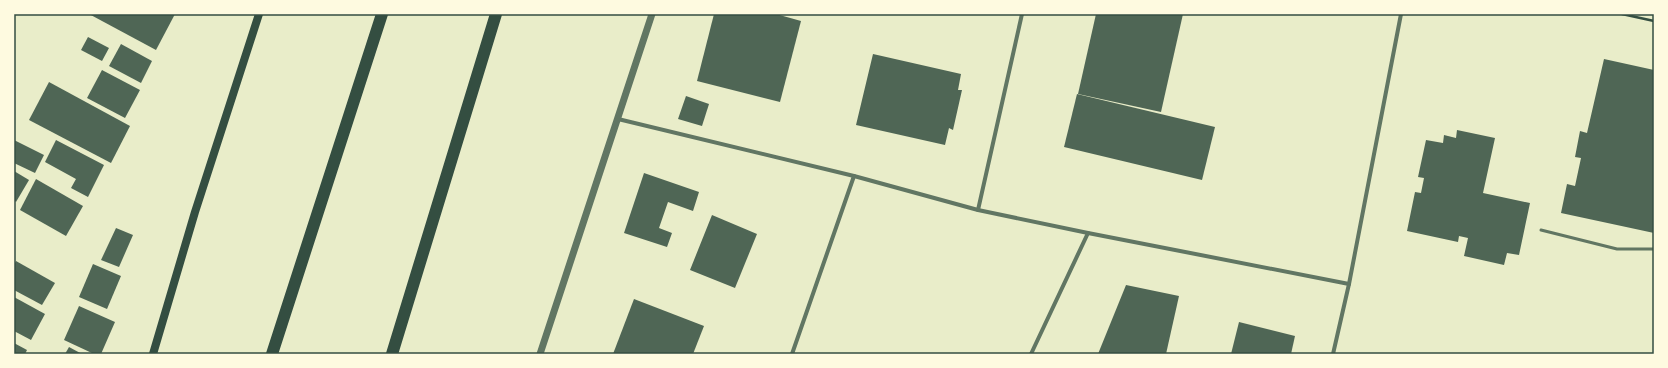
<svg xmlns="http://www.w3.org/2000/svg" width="1668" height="368" font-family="Helvetica,sans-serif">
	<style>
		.building { fill: #4f6655 }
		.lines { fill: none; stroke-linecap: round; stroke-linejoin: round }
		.path { stroke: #344e41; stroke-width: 2.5 }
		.service { stroke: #617663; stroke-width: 3 }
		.minor { stroke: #617663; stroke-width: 4 }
		.tertiary { stroke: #617663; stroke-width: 7 }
		.secondary { stroke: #344e41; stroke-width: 8 }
		.motorway { stroke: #344e41; stroke-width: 12 }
		.neatline { fill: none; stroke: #344e41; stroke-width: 1.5 }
	</style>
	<rect width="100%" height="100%" fill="#e9edc9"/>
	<g class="building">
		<path d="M89,14H175L156,50Z"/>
		<path d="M714,14H776L801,21L780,102L697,81Z"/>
		<path d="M1096,14H1183L1161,112L1078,94Z"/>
		<path d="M88,37L109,48L102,61L81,50Z"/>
		<path d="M121,44L152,61L141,83L109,66Z"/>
		<path d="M873,54L961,74L958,90H962L953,130L949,128L945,145L856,125Z"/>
		<path d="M1604,59L1654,70V233L1561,213L1567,184L1575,186L1581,158L1575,157L1580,131L1587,133Z"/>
		<path d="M102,70L140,90L125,118L87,98Z"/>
		<path d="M49,82L130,126L111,163L29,120Z"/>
		<path d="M1077,94L1215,127L1202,180L1064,147Z"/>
		<path d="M686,96L709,104L702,126L678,119Z"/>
		<path d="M1457,130L1495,138L1483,193L1530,203L1519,255L1507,253L1504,265L1464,256L1468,238L1459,236L1458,242L1407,231L1415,192L1421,193L1424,178L1418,177L1426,140L1443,143L1444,135L1456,138Z"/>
		<path d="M14,140L44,155L35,173L14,163Z"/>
		<path d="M56,140L104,165L88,197L71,188L76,179L45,162Z"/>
		<path d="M14,171L29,180L16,202L14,200Z"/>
		<path d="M644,173L699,192L693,211L668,202L659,228L672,233L667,247L624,233Z"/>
		<path d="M36,179L83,206L66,236L20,210Z"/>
		<path d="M712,215L757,234L735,288L690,270Z"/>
		<path d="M116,228L133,235L119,267L101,260Z"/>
		<path d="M16,261L55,283L42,305L14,290V265Z"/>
		<path d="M93,264L121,276L107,309L79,297Z"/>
		<path d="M1126,285L1179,296L1166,354H1098Z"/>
		<path d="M14,297L45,314L31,340L14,331Z"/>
		<path d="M634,299L704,326L693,354H613Z"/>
		<path d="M79,306L115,322L101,354H94L64,340Z"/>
		<path d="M1239,322L1295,336L1291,354H1231Z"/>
		<path d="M14,343L27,350L25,354H14Z"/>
		<path d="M69,347L82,354H65Z"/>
	</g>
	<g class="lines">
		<path class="path" d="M1622,14L1654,21"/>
		<path class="service" d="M1541,230L1617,249H1654"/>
		<g class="minor">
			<path d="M618,119L854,176L978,210L1088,233L1349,284"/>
			<path d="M978,210L1022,14"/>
			<path d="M792,354L854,176"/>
			<path d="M1031,354L1088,233"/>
			<path d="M1333,354L1349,284L1401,14"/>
		</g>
		<path class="tertiary" d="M540,354L652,14"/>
		<path class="secondary" d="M153,354L195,212L259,14"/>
		<g class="motorway">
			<path d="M272,354L382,14"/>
			<path d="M392,354L496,14"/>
		</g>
	</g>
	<rect width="1668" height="368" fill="none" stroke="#fefae0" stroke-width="30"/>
	<rect x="15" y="15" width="1638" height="338" class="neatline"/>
</svg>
